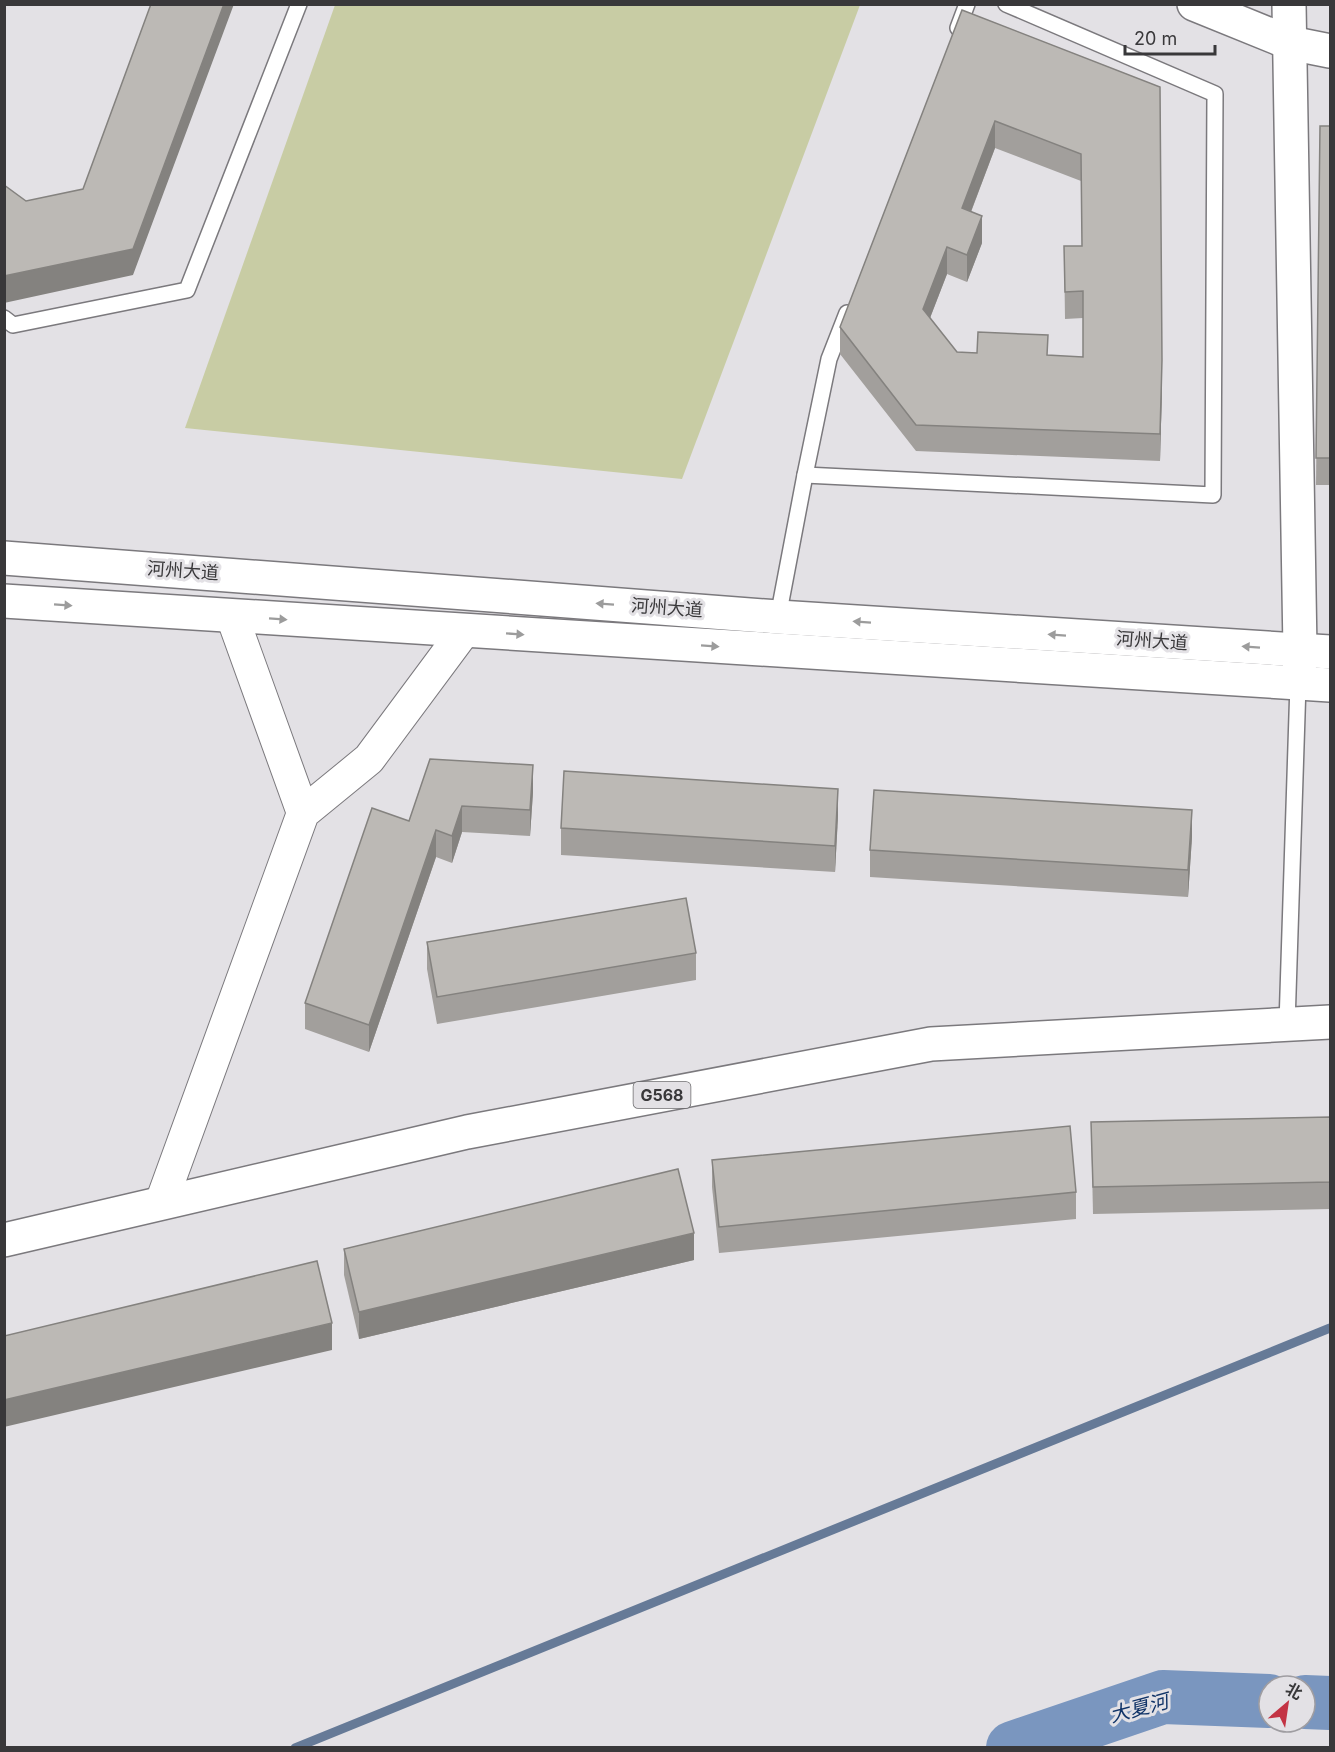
<svg xmlns="http://www.w3.org/2000/svg" width="1335" height="1752" font-family="Inter,'Noto Sans SC',sans-serif">
	<style>
		.green { fill: #c8cca4 }
		.lines { fill: none; stroke-linecap: round; stroke-linejoin: round }
		.stream { stroke: #667a97; stroke-width: 9 }
		.river { stroke: #7a96bf; stroke-width: 54 }
		.service-casing { stroke: #7b797d; stroke-width: 18 }
		.minor-casing { stroke: #7b797d; stroke-width: 34 }
		.tertiary-casing { stroke: #7b797d; stroke-width: 36 }
		.primary-casing { stroke: #7b797d; stroke-width: 36 }
		.trunk-casing { stroke: #7b797d; stroke-width: 36 }
		.service { stroke: #fff; stroke-width: 15 }
		.minor { stroke: #fff; stroke-width: 32 }
		.tertiary { stroke: #fff; stroke-width: 33 }
		.primary { stroke: #fff; stroke-width: 33 }
		.trunk { stroke: #fff; stroke-width: 33 }
		.wall { fill: #a29f9c; fill-rule: evenodd }
		.shaded-wall { fill: #84827f }
		.building { fill: #bcb9b5; stroke: #84827f; stroke-width: 1.5; fill-rule: evenodd }
		.oneway { fill: #9c9c9c }
		.labels { text-anchor: middle; stroke-width: 6; stroke-linejoin: round; paint-order: stroke }
		.shield { fill: #e3e1e5; stroke: #6c6b6d; stroke-width: 1.5 }
		.shield-label { font-size: 16px; font-weight: bold; fill: #39383a }
		.street-label { font-size: 18px; fill: #39383a; stroke: #e3e1e5 }
		.water-label { font-size: 20px; font-style: italic; fill: #113468; stroke: #e3e1e5 }
	</style>
	<rect width="100%" height="100%" fill="#e3e1e5"/>
	<path class="green" d="M335,5H860L682,479L185,428Z"/>
	<g class="lines">
		<path class="stream" d="M295,1748L1330,1328"/>
		<g class="river">
			<path d="M1305,1702L1330,1703"/>
			<path d="M1013,1748L1163,1697L1269,1701"/>
		</g>
		<defs>
			<g id="service">
				<path d="M958,28L967,4"/>
				<path d="M4,318L13,325L187,290L299,4"/>
				<path d="M805,475L1213,495L1215,94L1006,4"/>
				<path d="M778,617L805,475L829,359L847,313"/>
				<path d="M1287,1024L1298,684"/>
			</g>
			<g id="minor">
				<path d="M232,616L303,813"/>
				<path d="M161,1203L303,813L369,759L464,631"/>
			</g>
			<g id="tertiary">
				<path d="M1194,4L1290,43L1330,51"/>
				<path d="M1289,4L1300,650L1299,679"/>
			</g>
			<g id="primary">
				<path d="M4,558L778,617L1330,652"/>
				<path d="M4,601L1330,685"/>
			</g>
			<path id="trunk" d="M4,1240L467,1132L931,1044L1330,1022"/>
		</defs>
		<use href="#service" class="service-casing"/>
		<use href="#minor" class="minor-casing"/>
		<use href="#tertiary" class="tertiary-casing"/>
		<use href="#primary" class="primary-casing"/>
		<use href="#trunk" class="trunk-casing"/>
		<use href="#service" class="service"/>
		<use href="#minor" class="minor"/>
		<use href="#tertiary" class="tertiary"/>
		<use href="#primary" class="primary"/>
		<use href="#trunk" class="trunk"/>
	</g>
	<g class="wall">
		<path d="M962,10L1160,87L1162,387L1160,461L916,451L840,354V327ZM995,148L1081,181L1082,246H1064L1065,319L1083,318V357L957,352L930,318L947,274L967,282L982,243L971,212Z"/>
		<path d="M1320,126H1330V485H1316Z"/>
		<path d="M430,759L533,792L530,836L462,832L452,863L436,857L369,1052L305,1029V1003L409,821Z"/>
		<path d="M838,816L835,872L561,855V828Z"/>
		<path d="M1192,837L1188,897L870,877V850Z"/>
		<path d="M427,942L696,953V980L437,1024L427,969Z"/>
		<path d="M1330,1117V1209L1093,1214L1091,1122Z"/>
		<path d="M712,1160L1076,1192V1219L719,1253L712,1187Z"/>
		<path d="M344,1249L694,1260L359,1339L344,1275Z"/>
	</g>
	<g class="shaded-wall">
		<path d="M224,4H234L133,275L4,303V276L133,249Z"/>
		<path d="M995,121V148L962,235V208Z"/>
		<path d="M982,216V243L967,282V255Z"/>
		<path d="M947,247V274L923,336V309Z"/>
		<path d="M1162,360V387L1160,461V434Z"/>
		<path d="M533,765V792L530,836V810Z"/>
		<path d="M838,789V816L835,872V846Z"/>
		<path d="M462,806V832L452,863V836Z"/>
		<path d="M1192,810V837L1188,897V870Z"/>
		<path d="M436,830V857L369,1052V1025Z"/>
		<path d="M694,1233V1260L359,1339V1312Z"/>
		<path d="M332,1323V1350L4,1427V1400Z"/>
	</g>
	<g class="building">
		<path d="M151,4H224L133,249L4,276V185L26,201L83,189Z"/>
		<path d="M962,10L1160,87L1162,360L1160,434L916,425L840,327ZM995,121L1081,154L1082,246H1064L1065,292L1083,291V357L1047,355L1048,335L978,332L977,353L957,352L923,309L947,247L967,255L982,216L962,208Z"/>
		<path d="M1320,126H1330V458H1316Z"/>
		<path d="M430,759L533,765L530,810L462,806L452,836L436,830L369,1025L305,1003L372,808L409,821Z"/>
		<path d="M564,771L838,789L835,846L561,828Z"/>
		<path d="M874,790L1192,810L1188,870L870,850Z"/>
		<path d="M686,898L696,953L437,997L427,942Z"/>
		<path d="M1330,1117V1182L1093,1187L1091,1122Z"/>
		<path d="M1070,1126L1076,1192L719,1227L712,1160Z"/>
		<path d="M678,1169L694,1233L359,1312L344,1249Z"/>
		<path d="M317,1261L332,1323L4,1400V1336Z"/>
	</g>
	<defs><path id="oneway-solid" d="M-6-.8H1V-3.2L6.5 0L1 3.2V.8H-6Z" transform="scale(1.5)"/></defs>
	<g class="oneway">
		<use href="#oneway-solid" transform="translate(605 604) rotate(-176)"/>
		<use href="#oneway-solid" transform="translate(63 605) rotate(4)"/>
		<use href="#oneway-solid" transform="translate(278 619) rotate(4)"/>
		<use href="#oneway-solid" transform="translate(862 622) rotate(-176)"/>
		<use href="#oneway-solid" transform="translate(515 634) rotate(4)"/>
		<use href="#oneway-solid" transform="translate(1057 635) rotate(-176)"/>
		<use href="#oneway-solid" transform="translate(710 646) rotate(4)"/>
		<use href="#oneway-solid" transform="translate(1251 647) rotate(-176)"/>
	</g>
	<g class="labels">
		<rect class="shield" x="633.5" y="1082" width="57" height="26" rx="4.5"/>
		<g class="shield-label">
			<text x="662" y="1101">G568</text>
		</g>
		<g class="street-label">
			<text transform="translate(183 571) rotate(4)" y="6">河州大道</text>
			<text transform="translate(667 608) rotate(4)" y="6">河州大道</text>
			<text transform="translate(1152 641) rotate(4)" y="6">河州大道</text>
		</g>
		<g class="water-label">
			<text transform="translate(1139 1708) rotate(-15)" y="7">大夏河</text>
		</g>
	</g>
	<rect width="1335" height="1752" fill="none" stroke="#39383a" stroke-width="12"/>
	<g transform="translate(1287 1704) rotate(29)"><circle r="28" fill="#e3e1e5" stroke="#9f9da1" stroke-width="1.5"/>
	<path d="M0-4.5L10 22L0 15L-10 22Z" fill="#c33344"/>
	<text y="-9" font-size="16" font-weight="bold" text-anchor="middle" fill="#39383a">北</text>
	</g>
	<path d="M1125 45v9h90v-9" fill="none" stroke="#39383a" stroke-width="3"/>
	<text x="1134" y="45" font-size="18" fill="#39383a" stroke="#e3e1e5" stroke-width="4.5" paint-order="stroke">20 m</text>
</svg>
